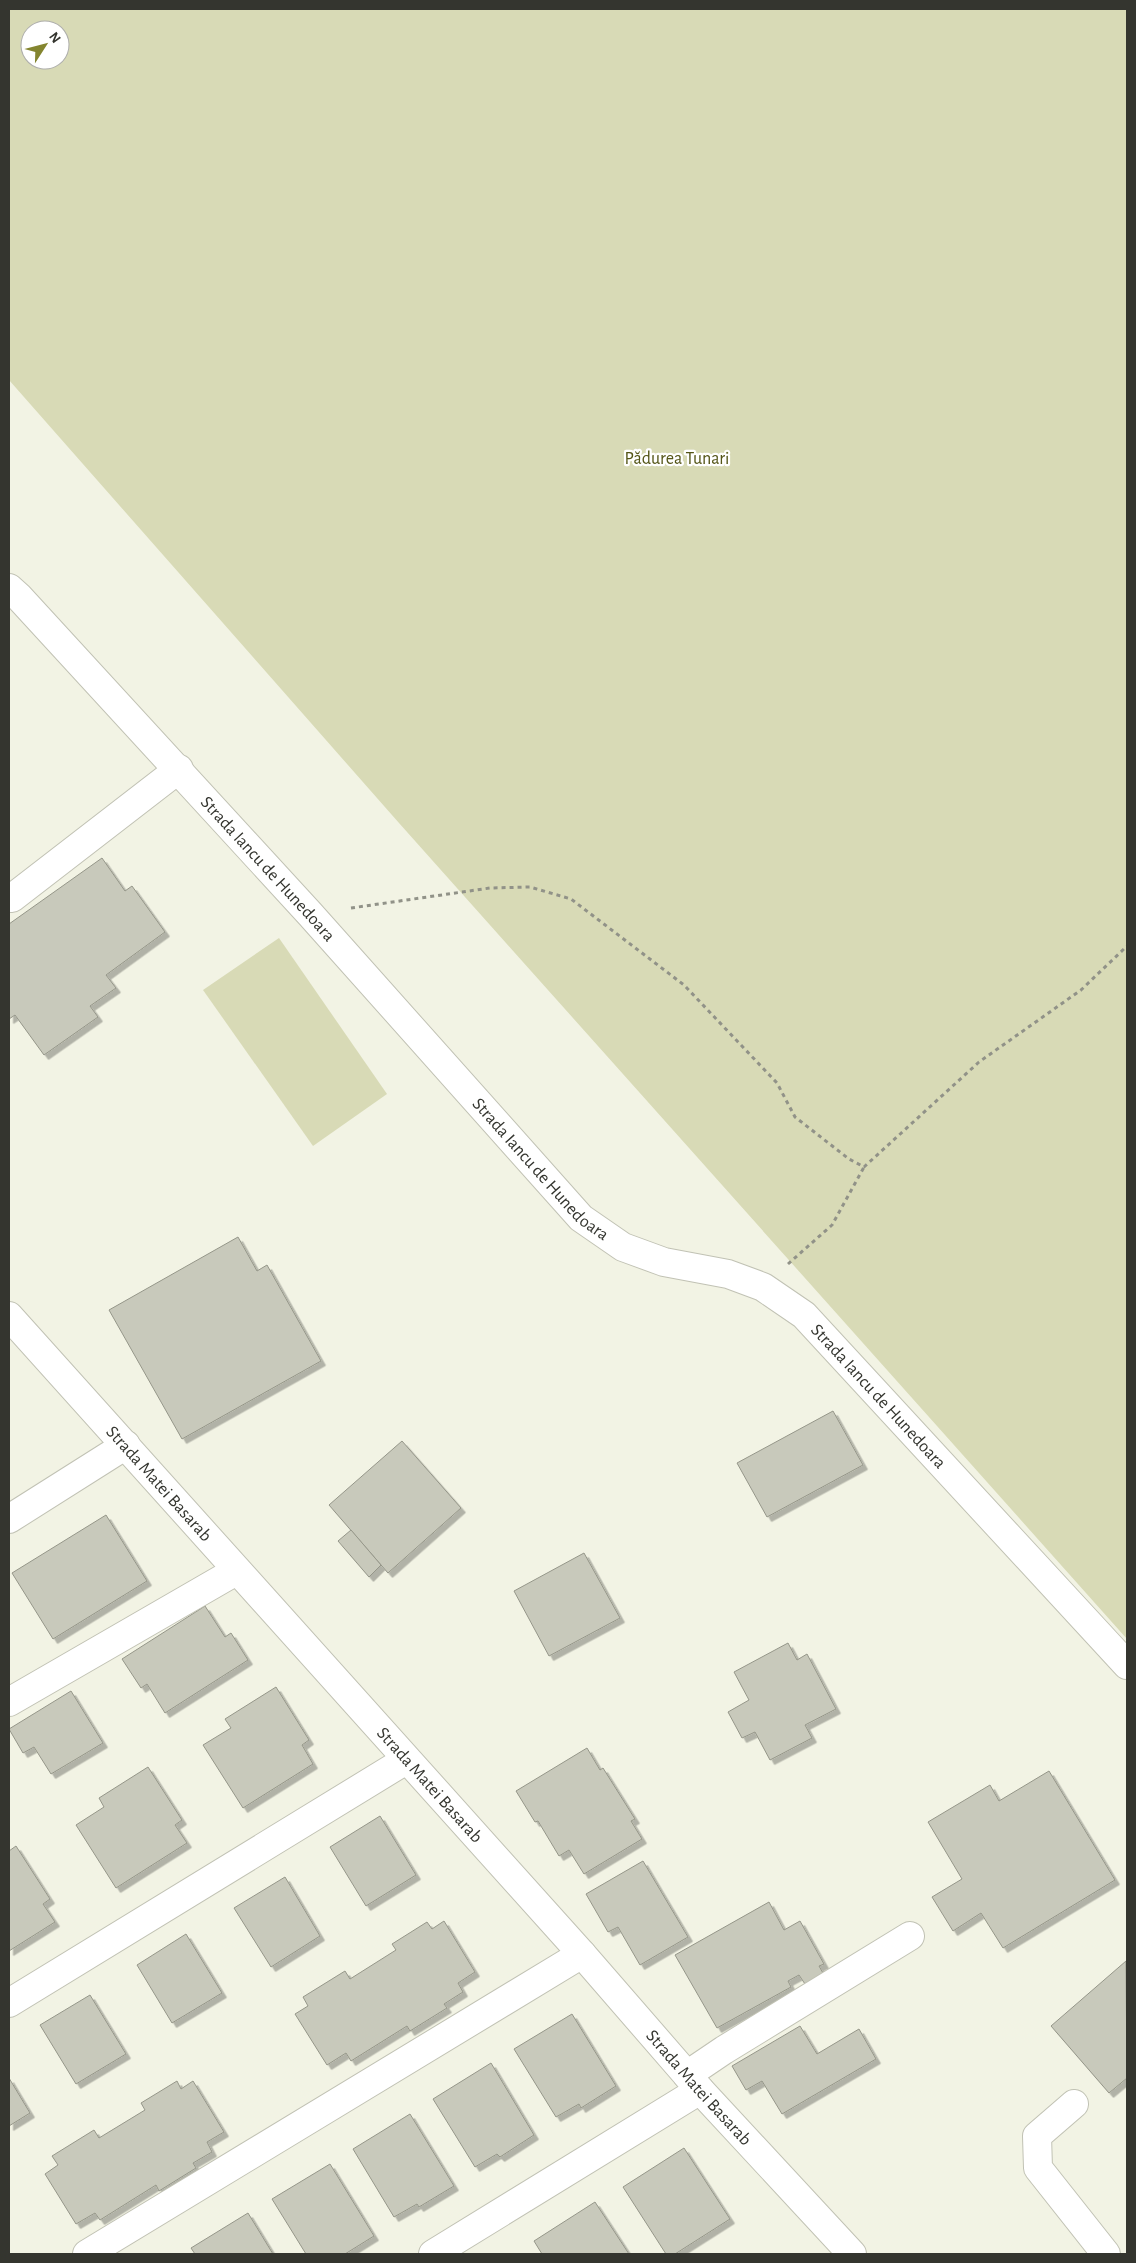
<svg xmlns="http://www.w3.org/2000/svg" width="1136" height="2263" font-family="'Alegreya Sans',sans-serif">
	<style>
		.green { fill: #d8dab6; fill-rule: evenodd }
		.building { fill: #c8c9bb; stroke: #959689; filter: url(#shadow) }
		.lines { fill: none; stroke-linecap: round; stroke-linejoin: round }
		.minor-casing { stroke: #c1c2b4; stroke-width: 30 }
		.path { stroke: #919288; stroke-width: 3; stroke-dasharray: 4 4; stroke-linecap: butt }
		.minor { stroke: #fff; stroke-width: 28 }
		.labels { text-anchor: middle; stroke-width: 4.5; stroke-linejoin: round; paint-order: stroke }
		.park-label { font-size: 18px; fill: #545517; stroke: #fff }
		.street-label { font-size: 18px; fill: #34352f; stroke: #fff }
	</style>
	<defs>
		<filter id="shadow"><feDropShadow dx="4.5" dy="4.5" stdDeviation="0" flood-color="#0004"/></filter>
	</defs>
	<rect width="100%" height="100%" fill="#f2f3e4"/>
	<g class="green">
		<path d="M9,9H1127V1639L399,823L9,380ZM30,30H60V60H30Z"/>
		<path d="M279,938L387,1094L313,1146L203,990Z"/>
	</g>
	<g class="building">
		<path d="M102,858L125,891L132,886L165,932L106,975L116,988L90,1006L98,1017L44,1055L15,1015L9,1019V924Z"/>
		<path d="M238,1237L257,1271L267,1265L321,1361L182,1439L109,1310Z"/>
		<path d="M833,1411L863,1465L767,1517L737,1463Z"/>
		<path d="M402,1441L461,1508L388,1573L329,1505Z"/>
		<path d="M106,1515L147,1581L53,1639L12,1573Z"/>
		<path d="M351,1530L381,1565L369,1577L338,1541Z"/>
		<path d="M584,1553L620,1618L549,1656L514,1591Z"/>
		<path d="M205,1606L225,1637L231,1633L248,1660L165,1713L147,1684L141,1688L122,1659Z"/>
		<path d="M788,1643L797,1660L807,1654L836,1709L805,1725L812,1738L770,1760L755,1732L742,1738L728,1712L749,1700L734,1672Z"/>
		<path d="M276,1687L309,1740L302,1745L313,1764L243,1808L203,1745L231,1728L225,1719Z"/>
		<path d="M71,1691L103,1743L51,1774L34,1747L23,1753L9,1729Z"/>
		<path d="M587,1748L600,1770L603,1768L635,1819L631,1821L642,1839L584,1874L569,1850L559,1856L538,1821L535,1822L516,1791Z"/>
		<path d="M148,1767L182,1820L175,1825L187,1843L116,1888L76,1825L104,1807L99,1798Z"/>
		<path d="M1049,1771L1115,1880L1003,1948L981,1913L953,1931L932,1897L962,1879L928,1822L990,1785L999,1801Z"/>
		<path d="M380,1816L416,1875L366,1906L330,1847Z"/>
		<path d="M16,1846L50,1899L43,1904L55,1922L9,1951V1851Z"/>
		<path d="M643,1861L688,1937L640,1965L618,1927L608,1932L586,1894Z"/>
		<path d="M285,1877L320,1936L271,1967L234,1908Z"/>
		<path d="M769,1902L784,1930L800,1921L824,1964L819,1966L823,1973L805,1984L799,1975L788,1981L791,1987L717,2028L675,1955Z"/>
		<path d="M444,1921L475,1972L458,1983L463,1992L444,2004L447,2008L410,2031L407,2026L351,2061L346,2053L327,2065L295,2014L308,2006L303,1997L345,1971L350,1979L396,1950L392,1944L427,1922L432,1929Z"/>
		<path d="M186,1934L222,1993L172,2023L137,1965Z"/>
		<path d="M1126,1961L1127,2078L1109,2093L1051,2026Z"/>
		<path d="M90,1995L126,2054L76,2084L40,2025Z"/>
		<path d="M572,2014L616,2086L581,2108L579,2104L556,2117L514,2049Z"/>
		<path d="M800,2026L817,2054L859,2029L876,2059L782,2114L762,2081L746,2090L732,2066Z"/>
		<path d="M491,2063L534,2135L500,2157L497,2154L475,2167L433,2099Z"/>
		<path d="M9,2078L30,2113L9,2126Z"/>
		<path d="M177,2081L181,2089L193,2081L224,2132L207,2142L212,2152L193,2163L196,2168L159,2191L156,2185L100,2220L95,2213L76,2224L45,2174L58,2165L52,2156L94,2130L99,2138L145,2110L141,2103Z"/>
		<path d="M410,2114L454,2186L419,2207L417,2204L394,2217L353,2149Z"/>
		<path d="M684,2148L730,2219L675,2254H666L623,2187Z"/>
		<path d="M330,2164L374,2236L345,2254H306L272,2199Z"/>
		<path d="M595,2202L629,2254H542L534,2241Z"/>
		<path d="M248,2213L273,2254H195L191,2248Z"/>
	</g>
	<g class="lines">
		<defs>
			<g id="minor">
				<path id="s1" d="M9,588L19,597L310,914L581,1218L623,1247L664,1262L728,1274L763,1287L804,1315L1127,1665"/>
				<path d="M12,898L179,769"/>
				<path id="s2" d="M9,1316L582,1954L700,2090L852,2254"/>
				<path d="M9,1519L126,1445"/>
				<path d="M9,1702L236,1571"/>
				<path d="M9,2003L406,1760"/>
				<path d="M687,2075L724,2050L910,1936"/>
				<path d="M1074,2104L1037,2136L1038,2168L1106,2254"/>
				<path d="M87,2254L582,1954"/>
				<path d="M433,2254L700,2090"/>
			</g>
		</defs>
		<use href="#minor" class="minor-casing"/>
		<g class="path">
			<path d="M351,908L490,888L530,887L571,899L684,985L777,1083L795,1117L849,1159L864,1167L979,1062L1081,990L1127,946"/>
			<path d="M788,1264L832,1225L864,1167"/>
		</g>
		<use href="#minor" class="minor"/>
	</g>
	<g class="labels">
		<g class="park-label">
			<text x="677" y="464">Pădurea Tunari</text>
		</g>
		<g class="street-label">
			<text dy="6" stroke="none"><textPath href="#s1" startOffset="382">Strada Iancu de Hunedoara</textPath></text>
			<text dy="6" stroke="none"><textPath href="#s1" startOffset="788">Strada Iancu de Hunedoara</textPath></text>
			<text dy="6" stroke="none"><textPath href="#s1" startOffset="1208">Strada Iancu de Hunedoara</textPath></text>
			<text dy="6" stroke="none"><textPath href="#s2" startOffset="225">Strada Matei Basarab</textPath></text>
			<text dy="6" stroke="none"><textPath href="#s2" startOffset="630">Strada Matei Basarab</textPath></text>
			<text dy="6" stroke="none"><textPath href="#s2" startOffset="1035">Strada Matei Basarab</textPath></text>
		</g>
	</g>
	<rect width="1136" height="2263" fill="none" stroke="#34352f" stroke-width="20"/>
	<g transform="translate(45 45) rotate(54)"><circle r="24" fill="#ffffff" stroke="#aeaeac"/>
	<path d="M0-4L9 19L0 12L-9 19Z" fill="#84852f"/>
	<text y="-8" font-size="14" font-weight="bold" text-anchor="middle" fill="#34352f">N</text>
	</g>
</svg>
